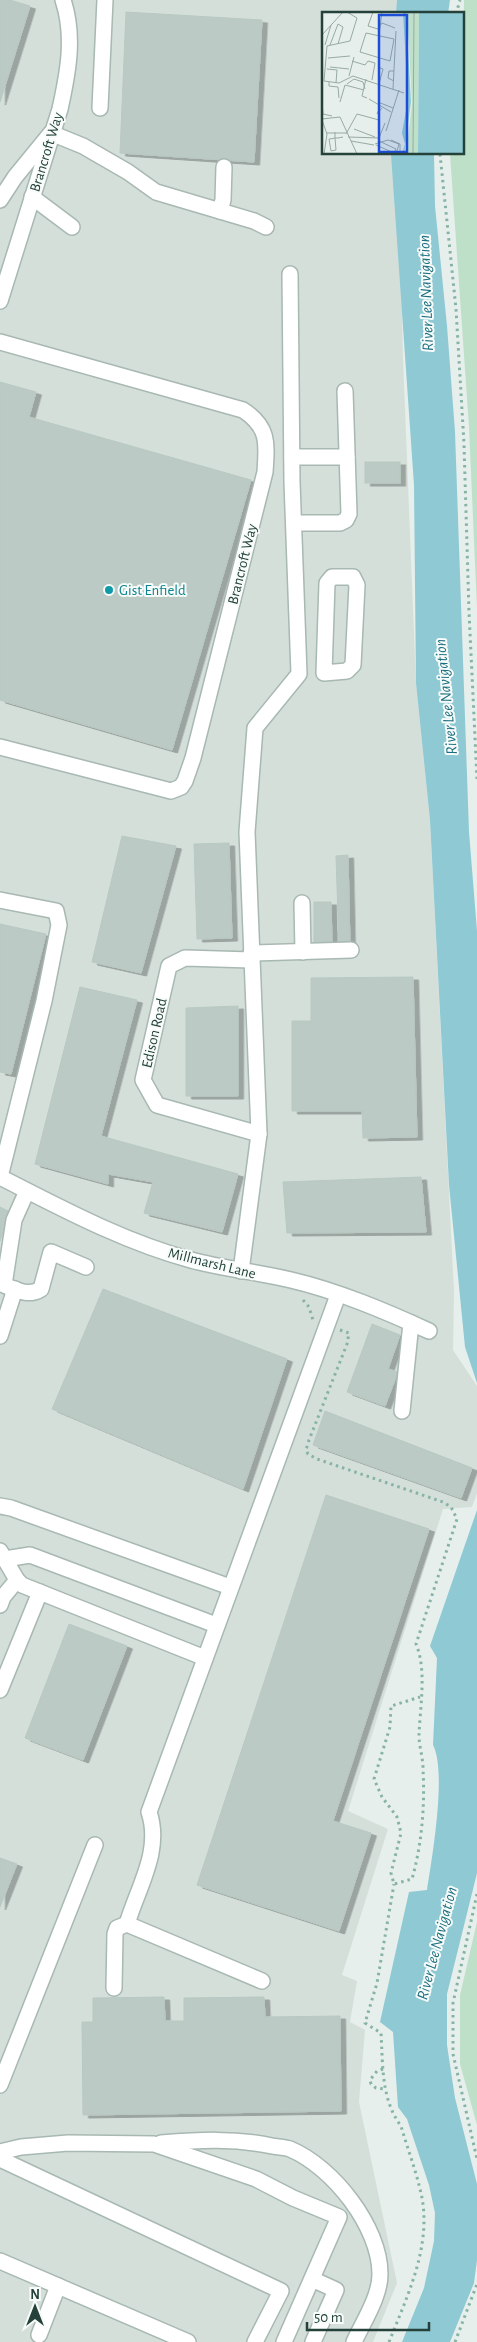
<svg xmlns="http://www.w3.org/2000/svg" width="477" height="2342" font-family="'Alegreya Sans',sans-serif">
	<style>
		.built { fill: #d4dfda }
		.green { fill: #bfe0c8 }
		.water { fill: #8ec9d4 }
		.building { fill: #bbcac4; stroke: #b8c9c2; filter: url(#shadow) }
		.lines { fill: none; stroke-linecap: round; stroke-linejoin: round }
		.minor-casing { stroke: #a8b8b2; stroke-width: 18 }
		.path { stroke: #86b3a5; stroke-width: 3; stroke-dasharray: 2.5 4; stroke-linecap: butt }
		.minor { stroke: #fff; stroke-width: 15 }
		.culture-dot { fill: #0f9aa8; stroke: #f7fbf9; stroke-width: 2 }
		.labels { text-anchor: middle; stroke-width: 4; stroke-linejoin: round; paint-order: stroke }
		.street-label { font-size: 15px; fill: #24423a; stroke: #f7fbf9 }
		.culture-label { font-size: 15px; fill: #0d838f; stroke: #f7fbf9; text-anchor: start }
		.water-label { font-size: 16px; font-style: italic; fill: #1c6f80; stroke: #f7fbf9 }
		.inset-road { fill: none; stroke: #98aaa4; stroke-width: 1 }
		.view { fill: #1d4ed8; fill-opacity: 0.15; stroke: #1d4ed8; stroke-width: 2.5 }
		.inset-edge { fill: none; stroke: #24423a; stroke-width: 2.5 }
	</style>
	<defs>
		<filter id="shadow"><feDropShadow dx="5.5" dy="3" stdDeviation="0" flood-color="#0004"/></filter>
	</defs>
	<rect width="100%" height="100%" fill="#e6efeb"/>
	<path class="built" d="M0,0H397V14H323V154H399L403,359L416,683L430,820L454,1291L453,1350L477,1386V1493L472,1507L443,1509L348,1811L388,1829L342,1975L357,1981L350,2022L365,2030L359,2102L397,2283L373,2342H0Z"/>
	<g class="green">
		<path d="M464,0H477V608L469,427L450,154H463Z"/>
		<path d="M477,1922V2125L460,2064V1995Z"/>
	</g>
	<g class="water">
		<path d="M397,0H450L448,14H396Z"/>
		<path d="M391,154H434L435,206L447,326L455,432L469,832L477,931V1383L465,1347L449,1185L430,820L416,683L414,485Z"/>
		<path d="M477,1510V1873L447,1994V2045L455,2098L477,2184V2260L474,2283L450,2342H402L424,2288L434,2241L435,2213L429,2185L407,2119L398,2107L393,2032L380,2022L409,1892L427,1890C432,1858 447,1772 433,1745L437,1658L430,1646Z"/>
	</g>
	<g class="building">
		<path d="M0,0H10L30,6L0,102Z"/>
		<path d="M126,12L262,20L254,162L120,153Z"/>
		<path d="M0,382L36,392L29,417L251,480L172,750L0,700Z"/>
		<rect x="365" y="462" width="35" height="21"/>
		<path d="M122,836L176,846L141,973L92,962Z"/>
		<path d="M229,843L232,938L197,939L194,844Z"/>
		<path d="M348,855L350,947H339L336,856Z"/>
		<path d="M314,902H331L332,944L314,945Z"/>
		<path d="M0,924L46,934L11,1074L0,1072Z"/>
		<path d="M413,977L417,1137L363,1138L362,1111H292V1021H311V978Z"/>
		<path d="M80,987L137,1000L101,1136L238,1174L222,1232L144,1213L153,1182L108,1174V1184L35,1164Z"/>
		<path d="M238,1006V1096H186V1008Z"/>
		<path d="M421,1177L426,1232L287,1233L283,1182Z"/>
		<path d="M0,1207L10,1212L0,1241Z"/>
		<path d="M103,1289L287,1359L243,1489L52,1409Z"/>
		<path d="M372,1324L400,1335L388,1369L398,1372L385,1406L347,1392Z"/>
		<path d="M325,1411L472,1468L461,1498L313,1445Z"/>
		<path d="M326,1495L429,1529L333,1821L371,1833L339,1931L197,1885Z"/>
		<path d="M69,1624L127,1646L83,1760L25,1738Z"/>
		<path d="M0,1858L17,1864L0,1907Z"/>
		<path d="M164,1997L165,2021H184V1998L264,1997L265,2017L340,2016L341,2111L83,2115L82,2022H93V1998Z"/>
	</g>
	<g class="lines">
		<defs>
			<g id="minor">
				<path d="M100,108L105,0"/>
				<path d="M32,197L72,227"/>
				<path d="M0,200L15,177L51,133L83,146L128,172L156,192L254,221L266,227"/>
				<path d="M220,211L223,200L224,167"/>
				<path d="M0,301L60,109C68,73 75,36 63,0"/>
				<path d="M0,342L243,410C269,427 267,443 265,472L193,758L185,781L181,787L171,791L0,747"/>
				<path d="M292,457H347"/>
				<path d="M294,523H340L346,520L349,514L345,391"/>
				<path d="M332,577H353L357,585L353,665L347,671L324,673L327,583Z"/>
				<path d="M0,900L56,911L59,925L44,1001L0,1177"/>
				<path d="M302,903L303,952"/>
				<path d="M251,953L351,950"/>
				<path d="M251,960L185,958L169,966L143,1080L157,1105L259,1134"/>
				<path d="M0,1177C61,1208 124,1242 191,1260C224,1269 258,1272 291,1280C338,1291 385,1311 429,1331"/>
				<path d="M27,1191L14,1220L4,1285C17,1290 28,1297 41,1289L51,1252L86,1267"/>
				<path d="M241,1271L259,1134L247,832L255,728L299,674L292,482L290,274"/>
				<path d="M0,1336L15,1289"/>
				<path d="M402,1411L411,1323"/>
				<path d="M0,1506L11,1508L230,1587"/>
				<path d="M0,1551L17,1580L22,1585L205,1658"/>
				<path d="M5,1559L30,1555L216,1625"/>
				<path d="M0,1605L3,1597L17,1580"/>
				<path d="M0,1690L40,1592"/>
				<path d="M127,1924C138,1887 162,1851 149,1812L338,1295"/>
				<path d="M114,1988L115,1934L117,1928L127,1924L262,1981"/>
				<path d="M0,2085L95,1845"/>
				<path d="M161,2143C199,2140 234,2138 272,2146C277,2147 285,2147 290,2149C333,2167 380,2227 380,2274C380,2297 363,2322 354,2342"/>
				<path d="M0,2152L21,2147L68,2143L154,2144L256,2179L293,2198L339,2217L284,2342"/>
				<path d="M0,2159L281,2291L255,2342"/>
				<path d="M0,2261L188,2342"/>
				<path d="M312,2279L336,2290L313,2342"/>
				<path d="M39,2335L58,2286"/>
			</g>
		</defs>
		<use href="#minor" class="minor-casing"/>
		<g class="path">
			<path d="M456,14L460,0"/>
			<path d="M440,154L456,309L464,444L469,612L477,779"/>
			<path d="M303,1300L309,1307L313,1320"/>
			<path d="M340,1330L349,1333L347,1344L309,1440L306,1450L308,1454L317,1459L443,1502L451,1507L457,1519L416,1644C427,1670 420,1707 419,1735C419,1747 423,1757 423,1769C425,1805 422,1844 412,1879L394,1884L391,1873L401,1833L397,1817L382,1797L374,1779L390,1727L391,1706L420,1697"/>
			<path d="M477,1894L453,2003V2054L477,2159"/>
			<path d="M383,2069L377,2071L370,2080L371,2084L376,2088L384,2089"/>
			<path d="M389,2342C408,2294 434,2242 420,2189C415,2168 407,2147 401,2126C381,2099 383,2066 381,2033L365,2023L377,1983L394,1884"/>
			<path d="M455,2342L477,2284"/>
		</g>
		<use href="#minor" class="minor"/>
	</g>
	<circle class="culture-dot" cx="109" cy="590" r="5"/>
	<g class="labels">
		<g class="street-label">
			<text transform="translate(46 152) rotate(-73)" y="5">Brancroft Way</text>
			<text transform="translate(242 564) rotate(-76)" y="5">Brancroft Way</text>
			<text transform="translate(154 1033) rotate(-77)" y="5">Edison Road</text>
			<text transform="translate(212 1263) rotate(14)" y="5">Millmarsh Lane</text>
		</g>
		<g class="culture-label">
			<text x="119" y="595">Gist Enfield</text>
		</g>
		<g class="water-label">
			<text transform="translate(425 293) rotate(-92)" y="6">River Lee Navigation</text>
			<text transform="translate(445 697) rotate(-96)" y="6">River Lee Navigation</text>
			<text transform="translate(436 1943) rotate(-75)" y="6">River Lee Navigation</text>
		</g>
	</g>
	<g transform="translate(322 12)">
		<rect width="142" height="142" fill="#e6efeb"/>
		<path d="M85,0H97L96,142H84L90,91Z" fill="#bfe0c8"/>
		<path d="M81,0H84L89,90L82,142H80L83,132L80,121L86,87ZM97,0H142V142H96Z" fill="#8ec9d4"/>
		<path class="inset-road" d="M51,0L46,14L56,17L60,11L73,16M44,21L72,27L68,49L38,40ZM0,23L21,0M57,23L60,0M3,33L9,13M8,33L16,12L21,15L16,32M6,46L28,44M30,49L43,53L46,49L53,51L50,68M8,55L27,57M56,55L61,57L57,72M5,57L15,58L14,71M72,59H67L66,66L72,69M27,64L32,45M44,67L40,84L45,86M2,69L5,34L28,29L35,6L25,0M2,69L17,71L31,64L82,81M7,70V74L16,75L17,86M25,72L32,67L41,70L43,77M71,77L74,19M47,87L69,100M0,90L1,102L10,104M18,90L23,73L42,78M56,90L71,96M58,95L55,102L60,96M0,107L18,105L35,142M0,108L5,122L2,142M32,117L53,125M64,119L77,78M13,120V126L14,138L9,139L7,127H8L13,126H16L21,125M4,121H24M24,122L35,102L57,108M26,125L57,126L63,111M69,128L78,132V140M29,129L52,133M53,132L66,128L77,132L74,142M54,133L72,141L74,137L57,129M91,142L92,0"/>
		<path class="view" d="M57,3H85V140H57Z"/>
		<rect width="142" height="142" class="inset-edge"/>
	</g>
	<g transform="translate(35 2307)" stroke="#f7fbf9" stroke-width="4" paint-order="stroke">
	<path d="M0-4L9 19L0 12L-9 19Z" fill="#24423a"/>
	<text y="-8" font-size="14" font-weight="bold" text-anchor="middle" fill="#24423a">N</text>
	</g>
	<path d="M307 2322v8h122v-8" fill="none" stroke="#24423a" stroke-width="2.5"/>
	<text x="314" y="2322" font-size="15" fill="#24423a" stroke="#f7fbf9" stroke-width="4" paint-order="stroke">50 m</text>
</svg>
